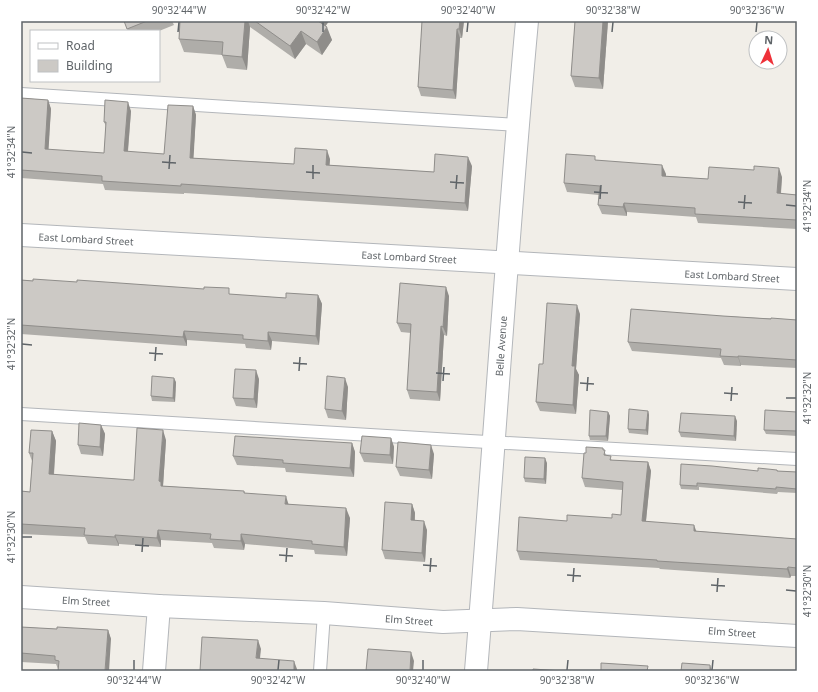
<svg xmlns="http://www.w3.org/2000/svg" width="818" height="692" font-family="'Noto Sans',sans-serif">
	<style>
		.lines { fill: none; stroke-linecap: round; stroke-linejoin: round }
		.lane-casing { stroke: #b3b6ba; stroke-width: 14 }
		.street-casing { stroke: #b3b6ba; stroke-width: 24 }
		.lane { stroke: #fff; stroke-width: 12 }
		.street { stroke: #fff; stroke-width: 22 }
		.wall { fill: #afada9 }
		.shaded-wall { fill: #8f8d8a }
		.building { fill: #ccc9c5; stroke: #8f8d8a }
		.ticks { fill: none; stroke: #5f6468; stroke-width: 1.5 }
		.labels { text-anchor: middle; stroke-width: 3; stroke-linejoin: round; paint-order: stroke }
		.street-label { font-size: 10px; fill: #5f6468; stroke: #fff }
		.neatline { fill: none; stroke: #5f6468; stroke-width: 1.5 }
		.ticks-label { font-size: 10px; text-anchor: middle; fill: #5f6468 }
	</style>
	<rect width="100%" height="100%" fill="#f1eee8"/>
	<g class="lines">
		<defs>
			<g id="lane">
				<path d="M21,94L518,125"/>
				<path d="M21,414L470,441L797,459"/>
				<path d="M320,671L324,613"/>
			</g>
			<g id="street">
				<path d="M21,235L797,279"/>
				<path d="M21,597L159,606L324,613L443,622L517,619L797,636"/>
				<path d="M154,671L159,606"/>
				<path d="M476,671C494,454 507,237 527,21"/>
			</g>
		</defs>
		<use href="#lane" class="lane-casing"/>
		<use href="#street" class="street-casing"/>
		<use href="#lane" class="lane"/>
		<use href="#street" class="street"/>
	</g>
	<g class="wall">
		<path d="M124,21H172L174,25L159,31H128Z"/>
		<path d="M180,21H329L325,26L332,40L322,55L306,44L295,59L250,27L247,70L227,68L222,55L184,52L179,39Z"/>
		<path d="M422,21H464L462,38H460L456,99L421,96L418,87Z"/>
		<path d="M575,21H608L603,89L575,87L571,76Z"/>
		<path d="M21,98L48,100L51,109L48,150L104,153L106,126L104,122L131,111L128,152L164,154L193,106L196,115L193,158L294,164L330,159L329,165L434,172L472,166L468,211L184,193V194L105,190L103,184L21,178Z"/>
		<path d="M597,160L666,174V176L708,179L782,177L781,194L797,195V229L698,223L696,217L627,212V216L602,214L598,205L599,195L567,192L564,183Z"/>
		<path d="M21,280L286,298L318,295L322,304L319,345L272,341L271,350L246,348L245,344L187,340V346L21,334Z"/>
		<path d="M449,296L447,336L444,335L440,401L410,399L407,390L411,333L401,332L397,323Z"/>
		<path d="M580,314L576,369L579,375L576,414L540,411L536,402L543,364Z"/>
		<path d="M723,316L797,320V368L741,365V366L724,365L721,358L632,351L628,342Z"/>
		<path d="M259,379L257,408L236,406L233,398Z"/>
		<path d="M176,382L175,402L152,401L151,396Z"/>
		<path d="M348,387L346,420L328,418L325,409Z"/>
		<path d="M648,411L649,415L648,435L629,433L628,429Z"/>
		<path d="M608,412L610,416L608,441L590,440L589,436Z"/>
		<path d="M797,412V436L766,434L764,430Z"/>
		<path d="M737,421L736,441L681,437L679,432Z"/>
		<path d="M101,425L105,434L103,456L81,454L78,445Z"/>
		<path d="M52,431L56,441L54,475L132,480H134L166,440L163,486L244,491L245,493L289,504L350,518L347,556L315,554L314,550L245,544L244,550L214,548L212,543L161,540V547L119,544V546L88,544L85,537L21,534V491L30,492L32,461L29,453Z"/>
		<path d="M391,438L394,447L393,464L364,462L360,453Z"/>
		<path d="M352,443L355,452L354,477L286,472L285,468L237,465L233,456Z"/>
		<path d="M603,448L606,455L612,460L648,462L651,471L646,521L697,531L797,539V576H791L790,578L660,569L659,568L520,560L517,551L567,521L612,518L621,515L622,490L585,487L582,478Z"/>
		<path d="M434,454L432,479L400,476L396,467Z"/>
		<path d="M547,463L546,484L525,482L524,478Z"/>
		<path d="M777,470L778,471L797,472V493L778,492L777,494L699,487V490L681,489L680,485L758,471Z"/>
		<path d="M412,504L415,513V520L427,530L425,562L385,559L382,550Z"/>
		<path d="M21,627L57,629L108,630L111,639L58,669L56,664L21,662Z"/>
	</g>
	<g class="shaded-wall">
		<path d="M245,21H248L250,27L247,70L242,57Z"/>
		<path d="M316,21H329L321,33Z"/>
		<path d="M460,21H464L462,38L459,29Z"/>
		<path d="M603,21H608L603,89L599,78Z"/>
		<path d="M327,27L332,40L322,55L317,42Z"/>
		<path d="M457,29L460,38L456,99L453,90Z"/>
		<path d="M301,31L306,44L295,59L290,46Z"/>
		<path d="M48,100L51,109L48,158L45,149Z"/>
		<path d="M128,102L131,111L127,160L124,151Z"/>
		<path d="M193,106L196,115L193,167L190,158Z"/>
		<path d="M327,150L330,159L329,174L326,165Z"/>
		<path d="M468,157L472,166L468,211L465,203Z"/>
		<path d="M662,165L666,174L665,185L662,176Z"/>
		<path d="M779,168L782,177L780,202L777,193Z"/>
		<path d="M624,203L627,212V216L623,207Z"/>
		<path d="M446,287L449,296L447,336L443,327Z"/>
		<path d="M318,295L322,304L319,345L316,336Z"/>
		<path d="M577,305L580,314L576,369L579,375L576,414L573,405L572,366Z"/>
		<path d="M441,326L444,335L440,401L437,392Z"/>
		<path d="M184,331L187,340V346L183,337Z"/>
		<path d="M268,332L272,341L271,350L268,341Z"/>
		<path d="M738,356L741,365V366L738,357Z"/>
		<path d="M256,370L259,379L257,408L254,399Z"/>
		<path d="M174,378L176,382L175,402L173,398Z"/>
		<path d="M345,378L348,387L346,420L342,411Z"/>
		<path d="M648,411L649,415L648,435L646,430Z"/>
		<path d="M608,412L610,416L608,441L606,436Z"/>
		<path d="M735,416L737,421L736,441L734,436Z"/>
		<path d="M101,425L105,434L103,456L100,447Z"/>
		<path d="M163,430L166,440L163,486L164,496L159,481Z"/>
		<path d="M52,431L56,441L53,484L49,474Z"/>
		<path d="M391,438L394,447L393,464L390,455Z"/>
		<path d="M352,443L355,452L354,477L350,468Z"/>
		<path d="M431,445L434,454L432,479L429,470Z"/>
		<path d="M545,458L547,463L546,484L544,479Z"/>
		<path d="M648,462L651,471L645,530L642,521Z"/>
		<path d="M286,496L289,506L285,504Z"/>
		<path d="M412,504L415,513L414,529L411,520Z"/>
		<path d="M346,508L350,518L347,556L344,547Z"/>
		<path d="M424,521L427,530L425,562L422,553Z"/>
		<path d="M694,525L697,533L694,531Z"/>
		<path d="M158,530L161,540V547L157,538Z"/>
		<path d="M241,534L245,544L244,550L241,541Z"/>
		<path d="M115,535L119,544V546L115,537Z"/>
		<path d="M788,567L791,576L790,578L787,569Z"/>
		<path d="M108,630L111,639L109,671H105Z"/>
		<path d="M258,640L261,649L259,667L256,658Z"/>
		<path d="M411,652L414,661L413,671H410Z"/>
		<path d="M294,661L297,669V671H294Z"/>
		<path d="M710,665L712,671H710Z"/>
	</g>
	<g class="building">
		<path d="M124,21H147L127,29Z"/>
		<path d="M180,21H245L242,57L222,55L223,42L179,39Z"/>
		<path d="M255,21H318L327,27L317,42L301,31L290,46Z"/>
		<path d="M422,21H460L459,29H457L453,90L418,87Z"/>
		<path d="M575,21H603L599,78L571,76Z"/>
		<path d="M21,98L48,100L45,149L104,153L106,122H104L105,100L128,102L124,151L164,154L168,105L193,106L190,158L294,164L295,148L327,150L326,165L434,172L435,154L468,157L465,203L181,184V186L102,181V176L21,170Z"/>
		<path d="M566,154L595,156V160L662,165V176L708,179L709,167L754,170V166L779,168L777,193L797,195V220L695,214V208L624,203L623,207L598,205L600,186L564,183Z"/>
		<path d="M33,279L77,282V280L204,289V287L229,288V294L286,298V293L318,295L316,336L268,332V341L243,339V335L184,331L183,337L21,325V280L33,281Z"/>
		<path d="M400,283L446,287L443,327L441,326L437,392L407,390L411,324L397,323Z"/>
		<path d="M547,303L577,305L572,366H575L573,405L536,402L539,364H543Z"/>
		<path d="M631,309L723,316L771,319V318L797,320V360L738,356V357L720,356L721,349L628,342Z"/>
		<path d="M235,369L256,370L254,399L233,398Z"/>
		<path d="M152,376L174,378L173,398L151,396Z"/>
		<path d="M327,376L345,378L342,411L325,409Z"/>
		<path d="M629,409L648,411L646,430L628,429Z"/>
		<path d="M590,410L608,412L606,436H589Z"/>
		<path d="M765,410L797,412V431L764,430Z"/>
		<path d="M681,413L735,416L734,436L679,432Z"/>
		<path d="M79,423L101,425L100,447L78,445Z"/>
		<path d="M137,428L163,430L159,481L161,482V486L244,491V493L286,496L285,504L346,508L344,547L312,544V541L241,534V541L210,539L211,534L158,530L157,538L115,535V537L84,535L85,528L21,524V491L30,492L33,453H29L31,430L52,431L49,474L132,480H134Z"/>
		<path d="M235,436L352,443L350,468L283,463V460L233,456Z"/>
		<path d="M362,436L391,438L390,455L360,453Z"/>
		<path d="M398,442L431,445L429,470L396,467Z"/>
		<path d="M586,447L603,448V450H605L604,455L611,456L610,460L648,462L642,521L694,525V531L797,539V568L788,567L787,569L657,561V560L517,551L519,517L567,521V515L612,518V514L621,515L623,482L582,478L584,453H586Z"/>
		<path d="M525,457L545,458L544,479L524,478Z"/>
		<path d="M681,464L712,466L758,471V468L777,470V471L797,472V489L776,487V489L697,483V486L680,485Z"/>
		<path d="M385,502L412,504L411,520L424,521L422,553L382,550Z"/>
		<path d="M21,627L57,629V627L108,630L105,671H58L59,661L55,660V656L21,653Z"/>
		<path d="M202,637L258,640L256,658L294,661V671H200Z"/>
		<path d="M368,649L411,652L410,671H366Z"/>
		<path d="M601,663L648,666L647,671H601Z"/>
		<path d="M682,663L710,665V671H681Z"/>
		<path d="M533,669L562,671H533Z"/>
	</g>
	<path class="ticks" d="M178,32L179,22M323,32V22M467,32L468,22M612,32L613,22M756,32L757,22M22,152L32,153M162,162L176,163M169,169L170,155M306,172L320,173M313,179V165M450,182L464,183M456,189L457,175M594,192L608,193M600,199L601,185M738,202L752,203M786,205L796,206M744,209L745,195M22,344L32,345M149,353L163,354M155,361L156,347M293,363L307,364M299,371L300,357M436,373L450,374M443,381L444,367M580,383L594,384M587,391L588,377M724,393L738,394M786,398H796M731,401L732,387M22,537H32M135,545L149,546M142,552L143,538M279,555L293,556M286,562L287,548M423,565L437,566M430,572L431,558M567,575L581,576M573,582L574,568M711,585L725,586M786,590L796,591M717,592L718,578M134,670V660M278,670L279,660M423,670V660M567,670L568,660M712,670L713,660"/>
	<g class="labels">
		<g class="street-label">
			<text transform="translate(86 239) rotate(3)" y="4">East Lombard Street</text>
			<text transform="translate(409 257) rotate(3)" y="4">East Lombard Street</text>
			<text transform="translate(732 276) rotate(3)" y="4">East Lombard Street</text>
			<text transform="translate(501 346) rotate(-86)" y="4">Belle Avenue</text>
			<text transform="translate(86 601) rotate(3)" y="4">Elm Street</text>
			<text transform="translate(409 620) rotate(4)" y="4">Elm Street</text>
			<text transform="translate(732 632) rotate(4)" y="4">Elm Street</text>
		</g>
	</g>
	<rect width="818" height="692" fill="none" stroke="#ffffff" stroke-width="44"/>
	<rect x="30" y="30" width="130" height="52" fill="#ffffff" stroke="#bfc1c3"/>
	<rect x="38" y="43" width="20" height="6" fill="#ffffff" stroke="#bfc1c3"/>
	<text x="66" y="50" font-size="12" fill="#5f6468">Road</text>
	<rect x="38" y="60" width="20" height="12" fill="#ccc9c5" stroke="#bfc1c3"/>
	<text x="66" y="70" font-size="12" fill="#5f6468">Building</text>
	<g transform="translate(768 50) rotate(4)"><circle r="19" fill="#ffffff" stroke="#bfc1c3"/>
	<path d="M0-3L7 15L0 10L-7 15Z" fill="#ee3139"/>
	<text y="-6" font-size="11" font-weight="bold" text-anchor="middle" fill="#5f6468">N</text>
	</g>
	<rect x="22" y="22" width="774" height="648" class="neatline"/>
	<g class="ticks-label">
		<text x="179" y="14">90°32'44"W</text>
		<text x="323" y="14">90°32'42"W</text>
		<text x="468" y="14">90°32'40"W</text>
		<text x="613" y="14">90°32'38"W</text>
		<text x="757" y="14">90°32'36"W</text>
		<text transform="translate(11 152) rotate(-90)" y="4">41°32'34"N</text>
		<text transform="translate(807 206) rotate(-90)" y="4">41°32'34"N</text>
		<text transform="translate(11 344) rotate(-90)" y="4">41°32'32"N</text>
		<text transform="translate(807 398) rotate(-90)" y="4">41°32'32"N</text>
		<text transform="translate(11 537) rotate(-90)" y="4">41°32'30"N</text>
		<text transform="translate(807 591) rotate(-90)" y="4">41°32'30"N</text>
		<text x="134" y="684">90°32'44"W</text>
		<text x="278" y="684">90°32'42"W</text>
		<text x="423" y="684">90°32'40"W</text>
		<text x="567" y="684">90°32'38"W</text>
		<text x="712" y="684">90°32'36"W</text>
	</g>
</svg>
